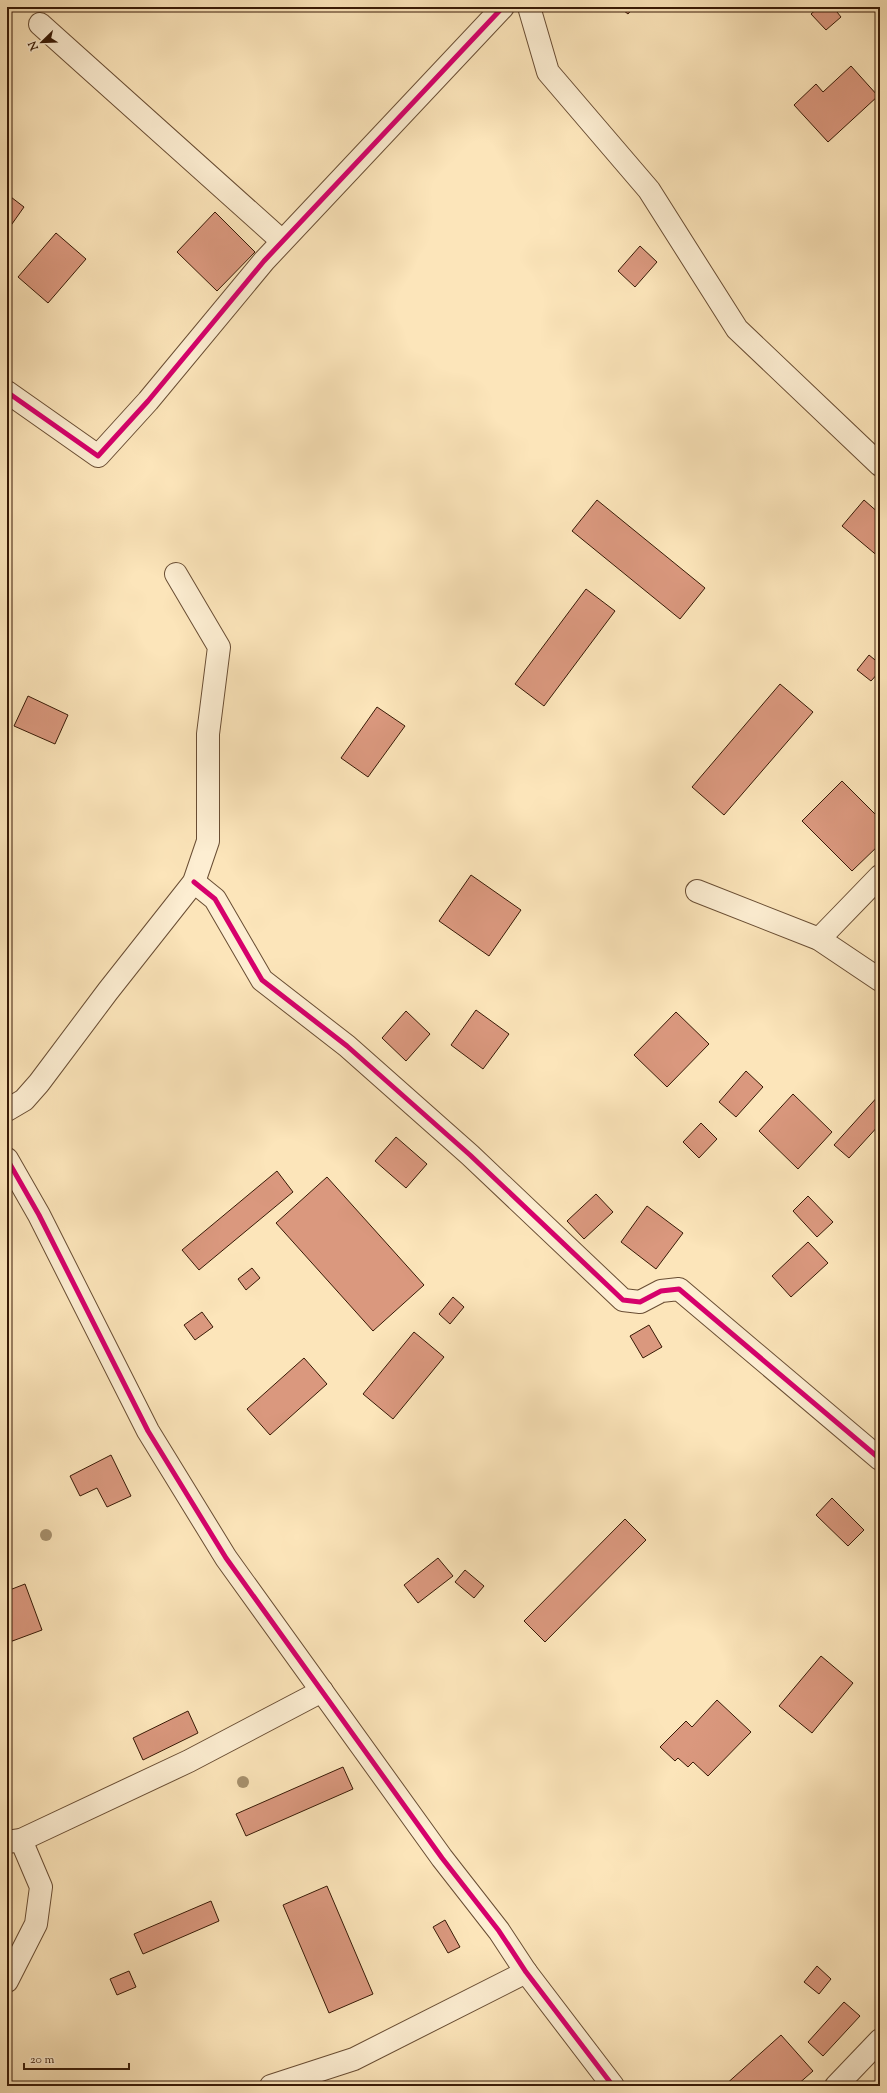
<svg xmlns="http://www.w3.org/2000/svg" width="887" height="2093" font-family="'Sorts Mill Goudy',serif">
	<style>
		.building { fill: #da987e; stroke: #381a06 }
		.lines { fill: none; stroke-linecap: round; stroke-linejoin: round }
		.minor-casing { stroke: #694d33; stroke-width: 24 }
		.minor { stroke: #fdeed2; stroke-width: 22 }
		.cycleway-casing { stroke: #fdeed2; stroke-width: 8 }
		.cycleway { stroke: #d6006c; stroke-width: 5 }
		.tree { fill: #a7916e }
	</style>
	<rect width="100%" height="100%" fill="#fce5ba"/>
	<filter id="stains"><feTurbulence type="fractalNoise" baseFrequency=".005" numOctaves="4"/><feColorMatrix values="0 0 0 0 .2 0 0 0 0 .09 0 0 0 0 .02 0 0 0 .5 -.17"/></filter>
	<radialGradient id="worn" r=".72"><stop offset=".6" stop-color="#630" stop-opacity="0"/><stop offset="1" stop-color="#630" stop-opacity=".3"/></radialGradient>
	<g class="building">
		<path d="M619,7H634L628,14Z"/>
		<path d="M819,7H833L841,17L826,30L811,14Z"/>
		<path d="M851,66L878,96L828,142L794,105L816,84L823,92Z"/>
		<path d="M7,194L24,207L7,231Z"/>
		<path d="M215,212L255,252L217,291L177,252Z"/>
		<path d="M56,233L86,259L48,303L18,277Z"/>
		<path d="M640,246L657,262L635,287L618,271Z"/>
		<path d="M597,500L705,588L680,619L572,531Z"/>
		<path d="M864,500L880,514V558L842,526Z"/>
		<path d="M586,589L615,611L544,706L515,684Z"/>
		<path d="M869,655L880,664V671L871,681L857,670Z"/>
		<path d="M780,684L813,712L724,815L692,787Z"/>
		<path d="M28,696L68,715L55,744L14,726Z"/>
		<path d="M377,707L405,726L368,777L341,758Z"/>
		<path d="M842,781L880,819V844L852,871L802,821Z"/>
		<path d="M471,875L521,910L489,956L439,921Z"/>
		<path d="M476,1010L509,1034L483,1069L451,1045Z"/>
		<path d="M406,1011L430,1034L406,1061L382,1038Z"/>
		<path d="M676,1012L709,1044L667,1087L634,1055Z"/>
		<path d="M746,1071L763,1087L736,1117L719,1102Z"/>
		<path d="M793,1094L832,1132L798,1169L759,1131Z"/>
		<path d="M880,1094V1124L849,1158L834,1145Z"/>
		<path d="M701,1123L717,1139L699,1158L683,1142Z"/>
		<path d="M396,1137L427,1164L406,1188L375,1161Z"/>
		<path d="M277,1171L293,1192L199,1270L182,1250Z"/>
		<path d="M327,1177L424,1285L373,1331L276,1223Z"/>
		<path d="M596,1194L613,1212L584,1239L567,1221Z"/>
		<path d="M808,1196L833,1222L817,1237L793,1211Z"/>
		<path d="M647,1206L683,1233L656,1269L621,1242Z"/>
		<path d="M808,1242L828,1263L791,1297L772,1276Z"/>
		<path d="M252,1268L260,1278L246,1290L238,1279Z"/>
		<path d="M453,1297L464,1307L450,1324L439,1314Z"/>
		<path d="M202,1312L213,1327L195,1340L184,1325Z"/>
		<path d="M649,1325L662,1347L643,1358L630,1336Z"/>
		<path d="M414,1332L444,1357L393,1419L363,1394Z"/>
		<path d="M304,1358L327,1384L270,1435L247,1409Z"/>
		<path d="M111,1455L131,1496L107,1507L97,1488L80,1496L70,1476Z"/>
		<path d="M832,1498L864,1530L848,1546L816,1515Z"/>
		<path d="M625,1519L646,1540L545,1642L524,1621Z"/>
		<path d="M438,1558L453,1576L418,1603L404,1585Z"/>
		<path d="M465,1570L484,1586L474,1598L455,1582Z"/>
		<path d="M25,1584L42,1630L7,1643V1591Z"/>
		<path d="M821,1656L853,1683L812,1733L779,1706Z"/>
		<path d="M717,1700L751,1732L708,1776L693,1762L688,1767L678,1758L675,1761L660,1747L686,1721L692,1727Z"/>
		<path d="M188,1711L198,1733L143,1760L133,1738Z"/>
		<path d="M343,1767L353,1789L246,1836L236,1814Z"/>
		<path d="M327,1886L373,1994L329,2013L283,1905Z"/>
		<path d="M211,1901L219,1921L143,1954L134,1934Z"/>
		<path d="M445,1920L460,1947L448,1953L433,1927Z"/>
		<path d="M817,1966L831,1979L819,1994L804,1982Z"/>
		<path d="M129,1971L136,1987L117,1995L110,1979Z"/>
		<path d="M844,2002L860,2016L823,2056L808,2042Z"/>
		<path d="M781,2035L813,2071L796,2086H724Z"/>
	</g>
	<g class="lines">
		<defs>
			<g id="minor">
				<path d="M529,7L548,72L649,190L737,329L880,465"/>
				<path d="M40,24L282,241"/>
				<path d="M7,392L98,456L148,401L264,261L503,7"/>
				<path d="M194,882L215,899L262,980L347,1046L470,1155L623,1300L640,1302L661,1291L679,1289L880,1459"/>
				<path d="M697,891L819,939L880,980"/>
				<path d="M819,939L880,876"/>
				<path d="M7,1110L24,1100L39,1083L108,991L194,882L208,841V734L219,647L176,574"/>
				<path d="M7,1159L39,1215L148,1431L226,1558L442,1858L499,1931L526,1972L613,2086"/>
				<path d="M7,1842L21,1840L189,1761L322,1691"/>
				<path d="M7,1981L36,1924L41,1887L21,1840"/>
				<path d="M271,2086L354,2059L526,1972"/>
				<path d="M836,2086L880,2040"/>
			</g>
		</defs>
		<use href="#minor" class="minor-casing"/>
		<use href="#minor" class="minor"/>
		<defs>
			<g id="cycleway">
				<path d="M7,392L98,456L148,401L264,261L503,7"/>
				<path d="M194,882L215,899L262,980L347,1046L470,1155L623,1300L640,1302L661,1291L679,1289L880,1459"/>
				<path d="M7,1159L39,1215L148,1431L226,1558L442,1858L499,1931L526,1972L613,2086"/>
			</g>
		</defs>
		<use href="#cycleway" class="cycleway-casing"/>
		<use href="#cycleway" class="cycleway"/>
	</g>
	<g class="tree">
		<circle cx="46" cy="1535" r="6"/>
		<circle cx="243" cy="1782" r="6"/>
	</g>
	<rect width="887" height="2093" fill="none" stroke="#fce5ba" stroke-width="24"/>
	<rect x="8" y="8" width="871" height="2077" fill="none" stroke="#381a06" stroke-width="2"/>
	<rect x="12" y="12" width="863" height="2069" fill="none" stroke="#381a06"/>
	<g transform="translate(42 42) rotate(247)" stroke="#fdeed2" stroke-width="3" paint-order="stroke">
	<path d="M0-3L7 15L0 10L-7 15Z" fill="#381a06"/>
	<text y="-6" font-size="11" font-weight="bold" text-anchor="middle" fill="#381a06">N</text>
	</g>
	<path d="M24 2063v6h105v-6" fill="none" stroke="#381a06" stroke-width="2"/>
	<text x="30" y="2063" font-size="12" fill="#381a06" stroke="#fdeed2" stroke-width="3" paint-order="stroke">20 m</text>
	<rect width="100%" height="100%" filter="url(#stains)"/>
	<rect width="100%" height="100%" fill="url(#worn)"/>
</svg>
